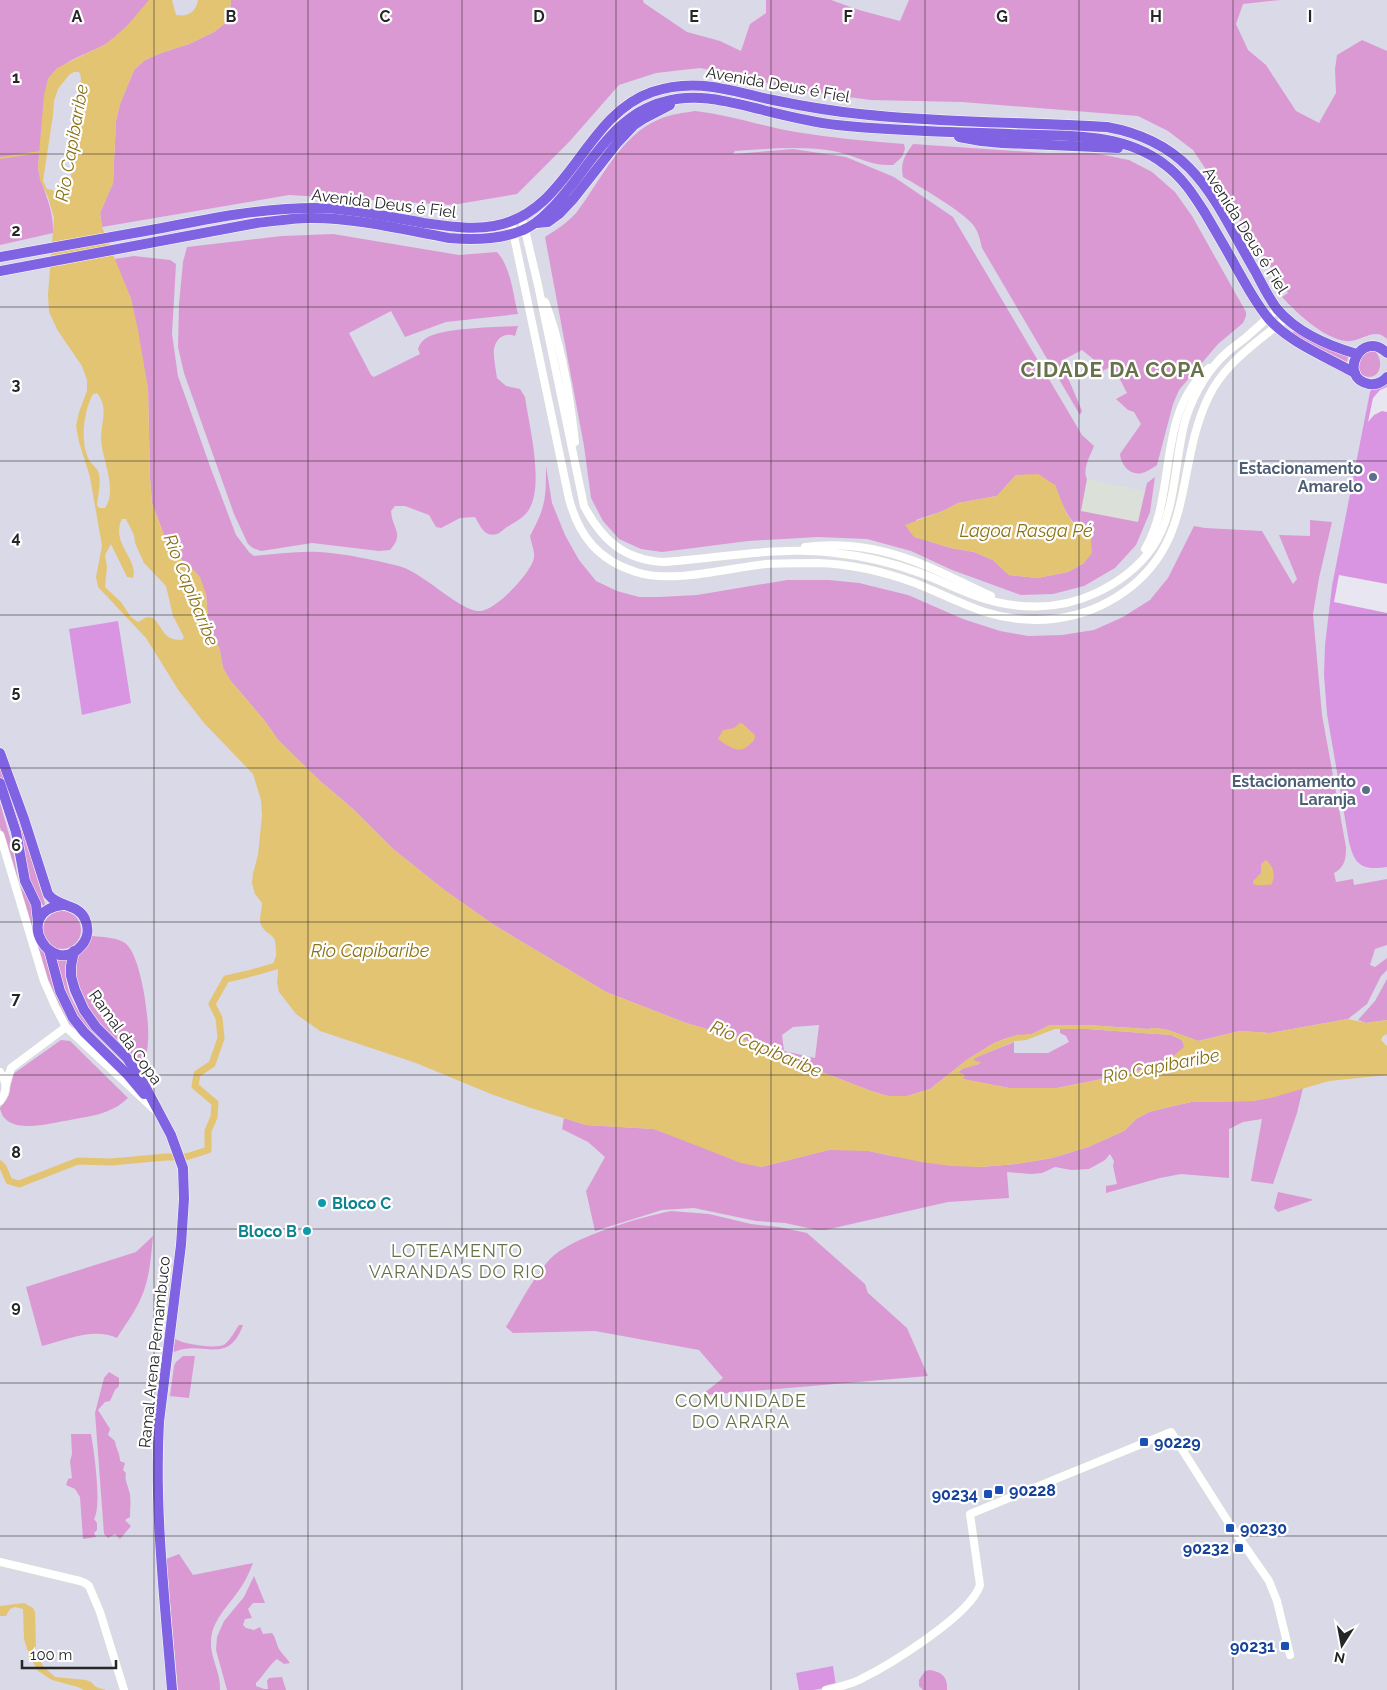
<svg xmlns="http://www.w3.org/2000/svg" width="1387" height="1690" font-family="Raleway,sans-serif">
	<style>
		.industrial { fill: #dbe1d9 }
		.green { fill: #db99d3; fill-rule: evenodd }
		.pitch { fill: #d995e2 }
		.plaza { fill: #e7e6f1 }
		.water { fill: #e3c473; fill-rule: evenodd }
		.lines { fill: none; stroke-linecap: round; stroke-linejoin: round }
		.stream { stroke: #e3c473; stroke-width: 2 }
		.canal { stroke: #e3c473; stroke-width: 7 }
		.minor-casing { stroke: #dadfce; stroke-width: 9 }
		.major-casing { stroke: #fff; stroke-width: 11 }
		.minor { stroke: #fff; stroke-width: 8 }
		.major { stroke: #8063e3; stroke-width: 10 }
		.grid { fill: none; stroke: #262626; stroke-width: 1; stroke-opacity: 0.55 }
		.service-dot { fill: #5c6f8a; stroke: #fff; stroke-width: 2 }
		.culture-dot { fill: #0f9aa8; stroke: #fff; stroke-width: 2 }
		.transit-dot { fill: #1a4fb4; stroke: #fff; stroke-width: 2 }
		.labels { text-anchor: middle; stroke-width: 4.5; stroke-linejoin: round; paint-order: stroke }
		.street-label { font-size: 16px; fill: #262626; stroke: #fff }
		.service-label { font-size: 16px; font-weight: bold; fill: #4e5e75; stroke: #fff; text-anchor: end }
		.culture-label { font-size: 16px; font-weight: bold; fill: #0d838f; stroke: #fff; text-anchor: start }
		.transit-label { font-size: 16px; font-weight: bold; fill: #164399; stroke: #fff; text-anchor: start }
		.water-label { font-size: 18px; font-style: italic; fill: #897318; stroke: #fff }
		.neighbourhood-label { font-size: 18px; letter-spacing: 1px; fill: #67724b; stroke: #fff }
		.district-label { font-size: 21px; font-weight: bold; letter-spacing: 1px; fill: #67724b; stroke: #fff }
		.grid-label { font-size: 16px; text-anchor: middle; font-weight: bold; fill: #262626; stroke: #fff; stroke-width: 4.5; stroke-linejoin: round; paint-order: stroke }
	</style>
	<rect width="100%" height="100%" fill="#d9d9e8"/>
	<path class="industrial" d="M1087,479L1144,491L1138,523L1081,511Z"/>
	<g class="green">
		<path d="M0,0H149C140,14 119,36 104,45C83,56 64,60 48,79L38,167C42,191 54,206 53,233L0,245Z"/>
		<path d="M231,0H643L644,3L687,32L720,41L741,51L750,24L766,13V0H831L859,10L900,21L909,0H1280L1243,4L1236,24L1248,50L1266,65L1296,111L1319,123L1336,93L1335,69L1337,55L1362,40L1387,51V339C1374,326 1361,343 1346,341C1323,338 1298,314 1282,297L1288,293L1193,150L1168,131L1138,116L962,102L871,100L788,89L741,76L700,68L656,73L619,85L569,142L517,194L452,205L289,195L102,227L100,213L113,183L116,121L120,104L134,70L145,60L161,53L189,44L214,32L229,20Z"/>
		<path d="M695,111C729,115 762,126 796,132C832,138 868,141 904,144L905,149L902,157L893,165C870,166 859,157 838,152C804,145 769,149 735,151L733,154L793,149L846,157L894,177L953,217L1082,435L1094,446C1090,456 1082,470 1087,479L1081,511L1138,522L1147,483L1155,477L1150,512L1136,545L1115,568L1084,586L1053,594L1021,595L952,570L911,551L867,539L818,537L748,541L662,552L641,549L619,539L603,521L591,498L584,446L545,237C556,230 567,223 576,213C601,181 620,135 660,119C671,114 683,113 695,111ZM1016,475L1055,485C1061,502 1066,518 1081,529L1084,563L1068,572L1037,578L1009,575L993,560L974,552L951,548L915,537L916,520L943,511L958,503L997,496Z"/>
		<path d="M913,144L1044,153H1094L1129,160L1152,172L1175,192L1192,216L1246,312V316L1243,323L1218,344L1179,390L1173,404L1157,465C1152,468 1147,472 1142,473C1130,476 1121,465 1120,454L1141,424L1134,412L1128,410L1116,399L1127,393L1113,366L1102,371L1092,358L1082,350L1061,361L1082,411L1080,415L982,248C980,240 979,233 974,226C964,212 919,186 903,177C900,163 905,155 913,144Z"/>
		<path d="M333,234L459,255L497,252C511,267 513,295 518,314L446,322L405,337L391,311L349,333L371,375L374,377L420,354L418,349C420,343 423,340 428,337C446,328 496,327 518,326L515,336C505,332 496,338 494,349C493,354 496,371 497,378L506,386L520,389L525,397C529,425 545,487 528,511C522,519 515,522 507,527C504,529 500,533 497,534C484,538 480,525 475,517L460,518L441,528L436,527L429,515L405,506H395L391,511C392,529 405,533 390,550L379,551L312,543L261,551L253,548L248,544L234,514L184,373L178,347L179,304L183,262L187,247L282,236Z"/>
		<path d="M134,256L170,260L176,264L172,334L178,376L211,469L236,535L249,552L254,556C276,554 298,551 319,552C341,553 381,561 402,567C426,575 462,613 481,611C497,609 531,573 534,558C535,551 531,543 530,536C546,506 546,498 546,466L552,503L565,535L579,560L596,581L617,591L639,597H659L697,595L787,580H829L859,583L908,595L963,619L1000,631L1028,636L1062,635L1094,630L1123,617L1150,600L1168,578L1194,526L1205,528L1262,531L1293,584L1297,579L1279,535L1310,536V520L1332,522L1319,578L1313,614L1322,715L1346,847C1346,859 1345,867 1334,873L1336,882L1353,879L1354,885L1387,879V945L1375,949L1370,965L1375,967L1387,958V970L1381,976L1367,1004L1348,1019L1270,1033L1240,1031L1198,1041L1168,1030L1156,1028L1147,1029L1087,1025H1050L1032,1034L1007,1038L994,1043L968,1059L930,1089L907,1096H888L871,1091L819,1071L782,1058L752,1042L686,1023L606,992L494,925L443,889L393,849L353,809L320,781L279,741L264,720L230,680L223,668L219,647L213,637L208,621L206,594L189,565L175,555L167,543L152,503L150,478L148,389L131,299L114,259ZM819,1025L815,1058L784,1051L782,1035L793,1027Z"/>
		<path d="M1295,331L1324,347L1348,356L1347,362L1322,351L1291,333Z"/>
		<path d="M1374,350C1387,363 1378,386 1359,373L1357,356Z"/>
		<path d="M0,766L30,853L45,904L44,907L32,889L21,836L0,777Z"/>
		<path d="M0,803L12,845L19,885L31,902L36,917L33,930L38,946L47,952L84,1039C50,1012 40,963 29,923C19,891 11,859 0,827Z"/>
		<circle cx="62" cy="930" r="19"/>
		<path d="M91,936C102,937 116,937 125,943C141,954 150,1022 148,1041C148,1048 146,1056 144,1064L106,1032L82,999L74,971L76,958Z"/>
		<path d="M57,958L68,959C55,1006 107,1041 133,1072C94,1038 64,1013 57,958Z"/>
		<path d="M1387,979V1020L1366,1023L1358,1020L1375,1001Z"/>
		<path d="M1060,1029H1088L1171,1035L1182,1040L1185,1047L1170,1059L1156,1066L1117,1076L1057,1088H1009L962,1079L958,1072L963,1068L979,1064L973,1059L974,1058L1014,1042V1053H1048L1069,1042L1066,1036L1060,1033Z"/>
		<path d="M61,1040L70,1041L128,1098C123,1102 118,1107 112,1109C99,1116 84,1117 70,1120C51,1123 5,1137 0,1108L9,1095L13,1074Z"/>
		<path d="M1303,1088L1297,1113L1273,1184L1251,1181L1262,1119L1243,1122L1229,1129V1178L1181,1174L1160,1178L1106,1193V1186L1117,1184L1113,1166L1114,1161L1110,1154L1105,1160L1089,1169L1071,1170L1055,1167L1042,1173L1031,1174L1007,1172L1009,1198L948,1202L825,1230H817L785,1223L756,1221L694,1208L662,1210L595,1231L586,1191L605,1157L588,1142L562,1129L564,1118L586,1125L654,1129L761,1167L828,1150L849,1149L869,1151L892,1156L980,1167L1016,1164L1052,1158L1088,1147L1124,1131L1136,1119L1149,1112L1169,1107L1191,1102L1253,1101Z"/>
		<path d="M1278,1192L1311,1199L1313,1200L1278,1212L1274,1208Z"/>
		<path d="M671,1211L709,1214L751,1224L779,1227L807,1233L865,1284L868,1293L907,1328L928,1376L705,1395L704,1393L723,1378L699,1350L595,1331L513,1333L506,1327C520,1304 532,1279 550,1259C571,1237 641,1217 671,1211Z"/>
		<path d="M153,1236C151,1256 150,1278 141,1298C135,1312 125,1325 117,1338C94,1327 66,1340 42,1346L26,1287L136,1252Z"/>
		<path d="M239,1325H243C228,1367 202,1339 174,1352L173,1351L175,1339C184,1344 217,1350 225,1344C231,1339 235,1331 239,1325Z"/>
		<path d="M183,1356H195L189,1398L170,1396L174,1366L176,1362Z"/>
		<path d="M109,1372L119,1378V1386L115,1390L110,1401L105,1402L98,1410L110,1429L108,1435L115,1441C116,1449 120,1453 120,1461L125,1463L123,1470L126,1473C124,1481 129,1487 130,1495C131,1502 130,1510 130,1517L125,1520L131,1526L120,1539L115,1534L108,1538L104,1534L95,1413L104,1378Z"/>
		<path d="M71,1434H91C94,1451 102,1506 94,1519L97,1523V1530L94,1533L96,1537L83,1539L80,1497L75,1489L66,1485L68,1479L72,1478L70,1461L72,1454Z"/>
		<path d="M179,1554L193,1575L253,1563C250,1570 247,1578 243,1584C232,1603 212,1618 211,1641C210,1658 221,1673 220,1690H178L166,1559Z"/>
		<path d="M254,1576L265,1603H253L248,1609L252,1618L245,1619L243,1625L246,1628L254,1630L260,1627L263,1634L272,1633C276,1638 276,1643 279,1649C282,1654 286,1657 290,1663L284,1664L277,1659C270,1664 263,1676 256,1683V1686L264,1689H268L267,1681L269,1678L282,1677L286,1690H227L216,1650L217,1637L224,1621L244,1597Z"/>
		<path d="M930,1670C942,1672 948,1677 947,1690H923L919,1686V1680L925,1671Z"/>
	</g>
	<g class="pitch">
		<path d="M1387,378V867C1363,870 1355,867 1349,842L1327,714L1324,675L1325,645L1332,586L1370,392L1373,387Z"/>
		<path d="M118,621L131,703L82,715L69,629Z"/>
		<path d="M833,1666L836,1686L813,1690H799L796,1673Z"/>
	</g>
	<g class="plaza">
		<path d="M1387,387V412L1382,411L1374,415L1368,422L1373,398L1380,390Z"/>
		<path d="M1339,575L1387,584V613L1334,602Z"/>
	</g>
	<g class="water">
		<path d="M149,0H172L176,15C188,17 196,12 198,0H231L229,20L214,32L189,44L161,53L145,60L134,70L120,104L116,121L113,183L100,213L102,227L131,299L138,330L148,389L150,478L152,503L167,543L175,555L189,565L200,577L206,594L208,621L213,637L219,647L223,668L230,680L264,720L279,741L320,781L353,809L393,849L443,889L494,925L606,992L686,1023L752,1042L782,1058L819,1071L871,1091L888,1096H907L930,1089L968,1059L994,1043L1016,1035L1032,1034L1050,1025H1087L1147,1029L1156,1028L1168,1030L1199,1041L1240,1031L1270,1033L1348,1019L1366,1023L1387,1020V1034L1383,1036L1381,1040L1387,1046V1075L1329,1081L1271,1098L1253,1101L1191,1102L1169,1107L1149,1112L1136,1119L1124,1131L1088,1147L1052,1158L1016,1164L980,1167L951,1166L921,1162L869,1151L829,1150L761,1167L741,1163L654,1129L586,1125L531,1108L491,1094L416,1063L320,1031L296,1014L279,992L277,982L278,973L275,940C272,934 266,933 263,928C257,922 262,911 262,903L255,894L252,883L253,873L258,855L262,815L261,800L253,774L204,723L179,691L146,638L98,587L96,577L102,546L90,477L79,442L76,426L79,412L87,391V380L82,366L58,331L49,312L48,294L54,218L48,197L40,180L38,167L44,95L48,79L57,68L106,44L126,27ZM74,72H79L81,77L78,115L72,129L71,177L68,184L57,191L47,189L43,181L53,115L54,101L58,89L69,75ZM97,393C109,408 101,422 101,439C102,460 118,489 105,508H99L97,505C98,495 101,483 99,474C97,466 90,464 88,458C80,440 84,410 93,394ZM122,519H126L134,535L135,543L144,563L166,586L173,616L184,637L182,640C162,640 164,628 153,618L147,617L138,622L131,617L121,602L105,587L107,567L105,555L111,544L127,577L133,578C139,559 110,543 122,519ZM1055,1029H1088L1171,1035L1182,1040L1184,1047L1170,1059L1156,1066L1117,1076L1057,1088H1009L963,1079L965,1075L958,1072L959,1070L979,1064L981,1062L975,1061L974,1059L975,1058L1015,1041L1026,1040Z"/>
		<path d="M1038,474L1055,485L1066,513L1073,523L1091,538L1092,553L1084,563L1068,572L1037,578L1009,575L993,560L974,552L951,548L914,537L905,525L943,511L958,503L997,496L1016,475Z"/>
		<path d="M740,723L743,724L755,735C755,741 753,741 749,745C739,755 728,746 718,739L723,730L734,728Z"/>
		<path d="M1266,860C1274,867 1276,876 1271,885C1264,884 1260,887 1253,884V881L1261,873V864Z"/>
		<path d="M24,1603L33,1608L35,1612L36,1652L43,1666L55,1677L86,1680L91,1682L96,1687L106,1690H84L78,1687L52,1680L38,1671L29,1655L24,1639L23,1609L15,1607L10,1609L6,1616H0V1606Z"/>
	</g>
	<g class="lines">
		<path class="stream" d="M0,158L40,152"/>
		<path class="canal" d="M0,1164L3,1167L9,1181L19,1184L78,1161L111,1162L166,1157H186L208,1150V1131L214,1117L215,1103L195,1086L197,1074L212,1064L221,1038L219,1018L212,1004L226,979L248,974L276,966L280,955"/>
		<defs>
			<g id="minor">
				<path d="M521,217L525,230L538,285L584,506C602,540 624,560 664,562C721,558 778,546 835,553C864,556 893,563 920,573C939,580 957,589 976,596C1015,610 1058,611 1096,593C1117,583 1138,568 1152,548C1176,514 1174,465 1184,425C1190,402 1203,377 1220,359C1227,351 1236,345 1244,339C1256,329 1266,319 1277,310"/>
				<path d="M511,222L569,499C579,536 598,560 636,572C672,584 728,568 766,564C783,563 801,563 818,563C851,564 885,572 915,583C938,592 961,604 985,612C1032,627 1083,621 1124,592C1196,541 1175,468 1208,398C1225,362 1257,343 1286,318"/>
				<path d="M545,302C562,345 570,397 575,442"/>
				<path d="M805,547C842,542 880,548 914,561C941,571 966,585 991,596"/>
				<path d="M1145,549C1178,493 1155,414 1209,368"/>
				<path d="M0,835L44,981L55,1006L66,1027L155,1110"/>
				<path d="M0,1072C7,1082 8,1091 0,1101"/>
				<path d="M6,1084L11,1068L66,1027"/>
				<path d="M0,1562L80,1581L85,1583L89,1586L100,1612L124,1690"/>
				<path d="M826,1690C837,1687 849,1685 859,1680C888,1666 971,1615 980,1585L970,1514L1171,1432L1230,1525L1269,1581L1277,1601L1290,1655"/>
			</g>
			<g id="major">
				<path d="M959,137L981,141L1002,143L1118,148"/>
				<path d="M537,223L548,222L559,214L574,198L618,142L634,125L643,119L670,105"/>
				<path d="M0,257C54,247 108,238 162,228C212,218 263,208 314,208C349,208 389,217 424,223C448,226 471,230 494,226C570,213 583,116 652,92C696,77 730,91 773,100C802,106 831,111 860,114C941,123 1025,122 1107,127C1196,143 1214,201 1255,271C1262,284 1269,299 1278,310C1298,333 1329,346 1357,354"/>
				<path d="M0,271L257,223C275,221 293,218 311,218C357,218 404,230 449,238C473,240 500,240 523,230C533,226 541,219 549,211C586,176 609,116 663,102C698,92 729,102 763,110C787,116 812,122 837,125C894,131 951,132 1009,134C1061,137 1120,130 1164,164C1182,177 1193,194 1205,213C1216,232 1227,250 1237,269C1247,286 1256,304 1269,319C1290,343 1327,357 1355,373"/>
				<path d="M1387,353C1361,328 1337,378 1369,384C1376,385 1382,383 1387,377"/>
				<path d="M0,753L24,819L48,894C58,908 78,903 85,919C89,928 88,938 82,945C52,981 10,911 63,905"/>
				<path d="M0,783L16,832L25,881L36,904L38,923"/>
				<path d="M49,950L60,991L73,1018L84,1032L128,1075L144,1094"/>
				<path d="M74,951L71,966V976L75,990L84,1010L96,1027L127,1058L145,1086L171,1135L183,1168L184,1199L181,1245L159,1422C154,1511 165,1601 172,1690"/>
			</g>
		</defs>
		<use href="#minor" class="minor-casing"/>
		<use href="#major" class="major-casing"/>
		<use href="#minor" class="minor"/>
		<use href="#major" class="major"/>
	</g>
	<path class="grid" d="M154,0V1690M308,0V1690M462,0V1690M616,0V1690M771,0V1690M925,0V1690M1079,0V1690M1233,0V1690M0,154H1387M0,307H1387M0,461H1387M0,615H1387M0,768H1387M0,922H1387M0,1075H1387M0,1229H1387M0,1383H1387M0,1536H1387"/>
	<g class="service-dot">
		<circle cx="1373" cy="477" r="5"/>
		<circle cx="1366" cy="790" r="5"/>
	</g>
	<g class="culture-dot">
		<circle cx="322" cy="1203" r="5"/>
		<circle cx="307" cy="1231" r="5"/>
	</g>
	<g class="transit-dot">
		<rect x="1139" y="1437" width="10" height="10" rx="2.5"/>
		<rect x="994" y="1485" width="10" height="10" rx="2.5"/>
		<rect x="983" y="1489" width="10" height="10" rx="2.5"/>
		<rect x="1225" y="1523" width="10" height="10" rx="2.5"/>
		<rect x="1234" y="1543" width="10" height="10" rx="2.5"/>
		<rect x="1280" y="1641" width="10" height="10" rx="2.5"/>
	</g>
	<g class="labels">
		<g class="street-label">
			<text transform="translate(778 84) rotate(10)" y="6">Avenida Deus é Fiel</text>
			<text transform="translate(384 203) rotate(7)" y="6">Avenida Deus é Fiel</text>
			<text transform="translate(1246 230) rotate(58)" y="6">Avenida Deus é Fiel</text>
			<text transform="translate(126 1037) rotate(54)" y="6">Ramal da Copa</text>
			<text transform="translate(154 1352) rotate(-84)" y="6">Ramal Arena Pernambuco</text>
		</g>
		<g class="service-label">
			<text x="1363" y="474">Estacionamento<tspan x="1363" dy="18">Amarelo</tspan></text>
			<text x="1356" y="787">Estacionamento<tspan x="1356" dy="18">Laranja</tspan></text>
		</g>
		<g class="culture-label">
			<text x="332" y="1209">Bloco C</text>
			<text x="297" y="1237" text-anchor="end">Bloco B</text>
		</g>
		<g class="transit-label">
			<text x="1154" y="1448">90229</text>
			<text x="1009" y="1496">90228</text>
			<text x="978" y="1500" text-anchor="end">90234</text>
			<text x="1240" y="1534">90230</text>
			<text x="1229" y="1554" text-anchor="end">90232</text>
			<text x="1275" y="1652" text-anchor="end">90231</text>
		</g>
		<g class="water-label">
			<text transform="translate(72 143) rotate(-80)" y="6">Rio Capibaribe</text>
			<text x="1026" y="537">Lagoa Rasga Pé</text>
			<text transform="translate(191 590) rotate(68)" y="6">Rio Capibaribe</text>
			<text x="370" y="957">Rio Capibaribe</text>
			<text transform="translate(766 1049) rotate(23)" y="6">Rio Capibaribe</text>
			<text transform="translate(1161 1066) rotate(-11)" y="6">Rio Capibaribe</text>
		</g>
		<g class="neighbourhood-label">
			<text x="457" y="1257">LOTEAMENTO<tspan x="457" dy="21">VARANDAS DO RIO</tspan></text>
			<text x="741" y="1407">COMUNIDADE<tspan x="741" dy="21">DO ARARA</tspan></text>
		</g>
		<g class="district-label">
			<text x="1113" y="377">CIDADE DA COPA</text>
		</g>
	</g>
	<g class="grid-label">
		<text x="77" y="22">A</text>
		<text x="231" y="22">B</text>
		<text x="385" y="22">C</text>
		<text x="539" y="22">D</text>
		<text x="694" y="22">E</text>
		<text x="848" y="22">F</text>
		<text x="1002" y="22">G</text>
		<text x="1156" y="22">H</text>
		<text x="1310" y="22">I</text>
		<text x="16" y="83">1</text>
		<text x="16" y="236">2</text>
		<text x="16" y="390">3</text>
		<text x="16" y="543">4</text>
		<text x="16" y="697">5</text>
		<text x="16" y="851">6</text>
		<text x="16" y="1004">7</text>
		<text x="16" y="1158">8</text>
		<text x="16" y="1312">9</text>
	</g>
	<g transform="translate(1342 1645) rotate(191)" stroke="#ffffff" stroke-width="4" paint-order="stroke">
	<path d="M0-4L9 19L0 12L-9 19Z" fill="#262626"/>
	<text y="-8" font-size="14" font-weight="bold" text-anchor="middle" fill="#262626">N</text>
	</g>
	<path d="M22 1660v8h94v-8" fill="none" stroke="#262626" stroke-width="2.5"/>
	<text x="30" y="1660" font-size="15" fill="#262626" stroke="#ffffff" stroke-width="4" paint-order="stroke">100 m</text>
</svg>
